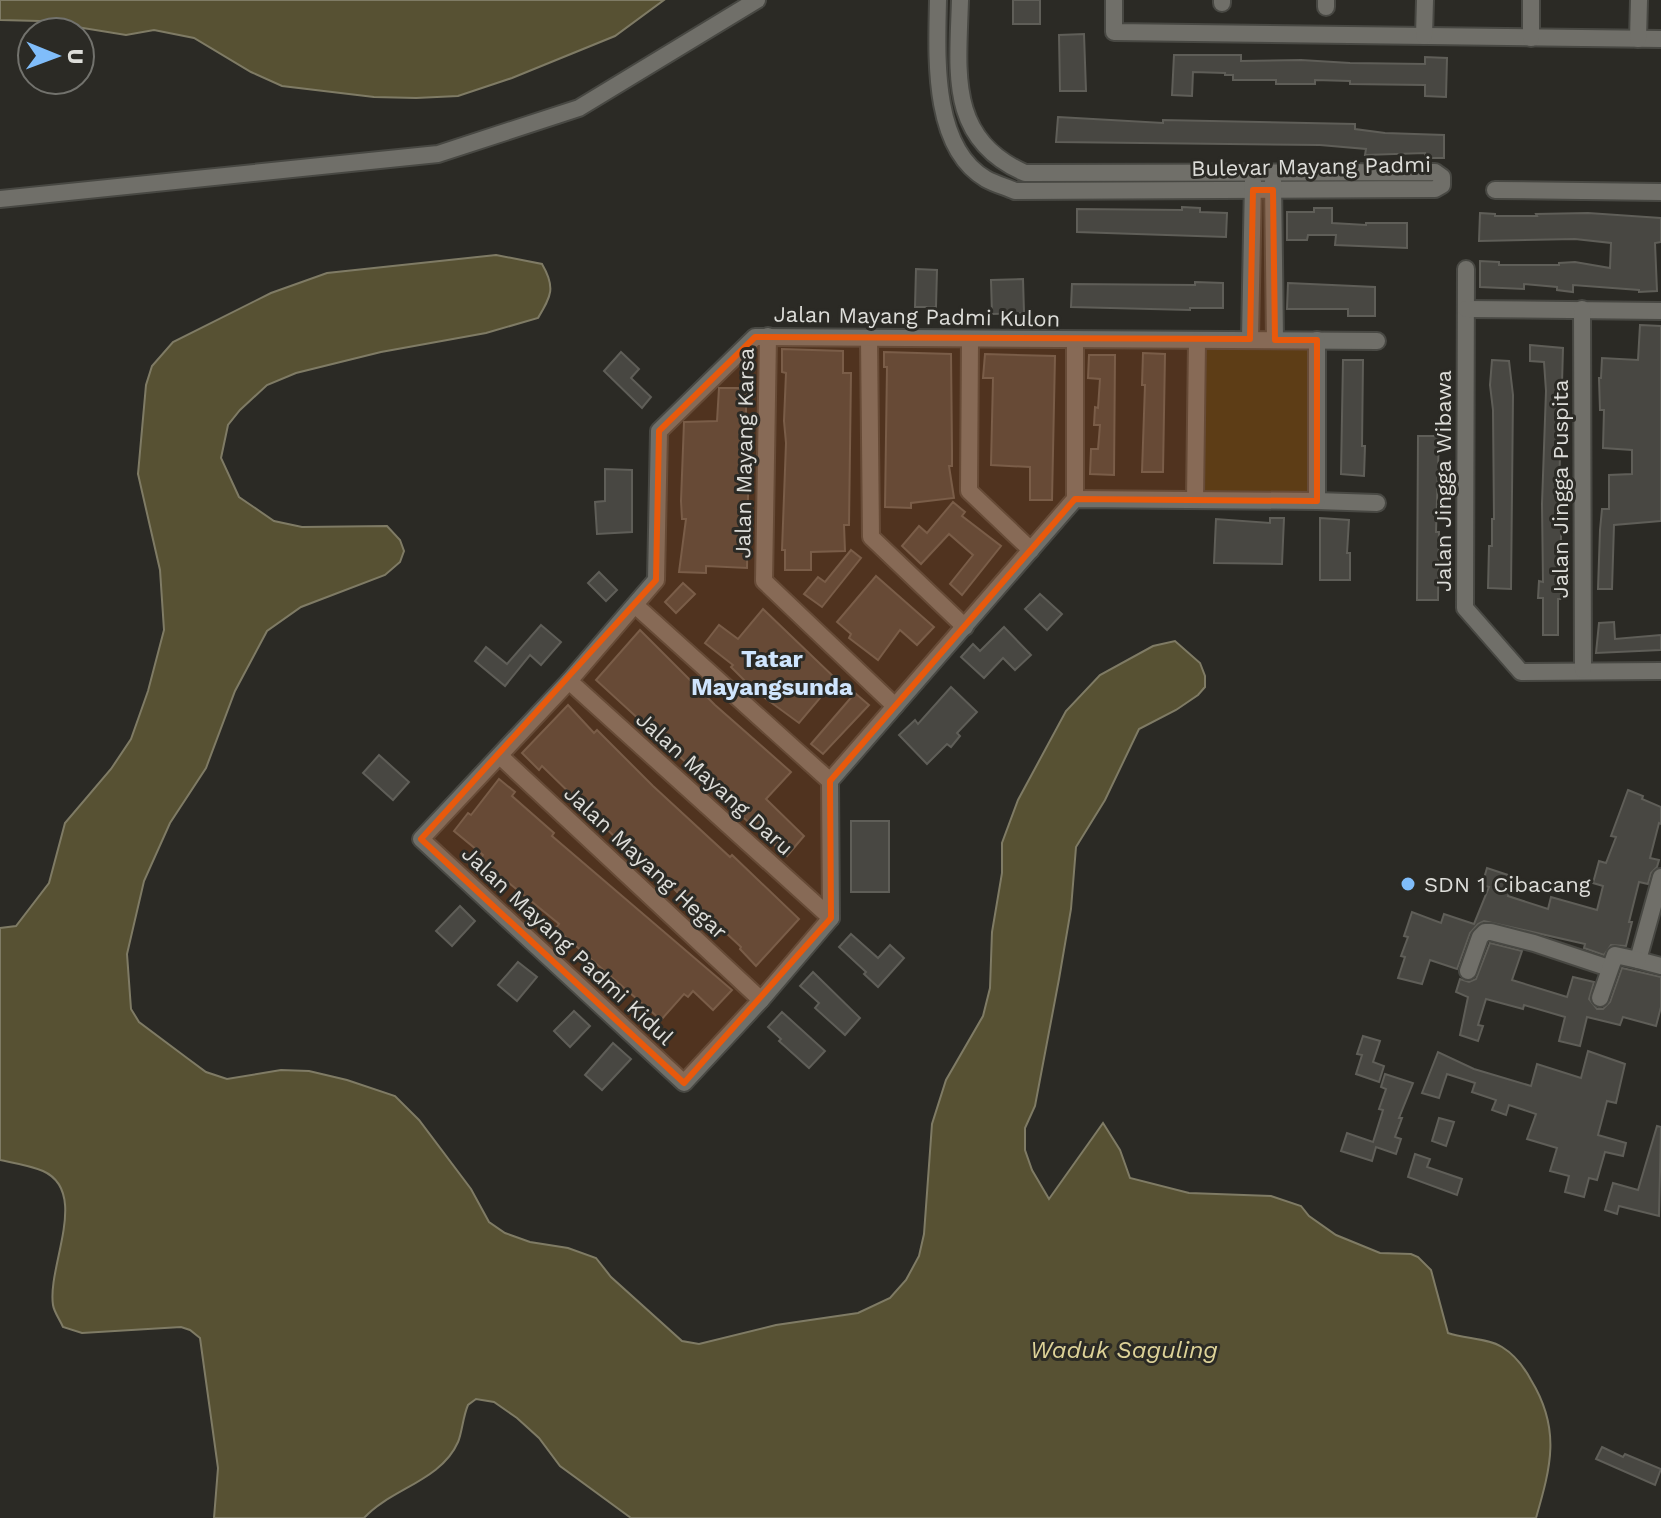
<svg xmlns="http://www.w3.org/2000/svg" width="1661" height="1518" font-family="'Work Sans',sans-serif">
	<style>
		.green { fill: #3b3619 }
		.water { fill: #575133; stroke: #7f7b65; stroke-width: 2 }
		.building { fill: #484742; stroke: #5f5e58; stroke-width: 2 }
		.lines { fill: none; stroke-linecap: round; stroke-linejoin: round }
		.minor-casing { stroke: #484843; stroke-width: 20 }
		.minor { stroke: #706f69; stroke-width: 16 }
		.marked { fill: #e8590c; fill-opacity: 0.2; stroke: #e8590c; stroke-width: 6; stroke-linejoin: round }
		.poi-dot { fill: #80bdfa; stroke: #2b2a25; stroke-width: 3 }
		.labels { text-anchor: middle; stroke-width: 6; stroke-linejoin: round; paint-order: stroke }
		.street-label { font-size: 22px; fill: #ddddd9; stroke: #2b2a25 }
		.poi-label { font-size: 22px; fill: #ddddd9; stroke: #2b2a25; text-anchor: start }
		.neighbourhood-label { font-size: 24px; font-weight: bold; fill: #cfe5fd; stroke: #2b2a25 }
		.water-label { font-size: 24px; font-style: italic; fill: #ddd298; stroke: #2b2a25 }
	</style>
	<rect width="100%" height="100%" fill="#2b2a25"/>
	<path class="green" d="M1309,349L1310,496H1204L1203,350Z"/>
	<g class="water">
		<path d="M0,0H664L615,36L512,78L458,96L416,98L374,97L282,86L251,72L194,38L154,30L126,35L40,21L0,20Z"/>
		<path d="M496,255L542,264C556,288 551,296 538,318L486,333L381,352L296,373L267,385L240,410L228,425L221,458L239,497L274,521L302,527L387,526L400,540L404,551L400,562L385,575L301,607L267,631L235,691L206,768L170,823L144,881L127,954L131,1009L139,1022L187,1058L206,1072L227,1079L281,1070L309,1071L347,1080L395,1096L419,1120L471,1189L489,1222L505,1233L530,1242L568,1248L596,1258L611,1277L682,1341L699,1344L776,1325L858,1313L890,1298L906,1280L919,1256L924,1234L932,1124L946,1080L983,1016L990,988L992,932L1002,873V843L1018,800L1066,711L1100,675L1153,646L1175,641L1200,663L1205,676V687L1198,695L1176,710L1139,729L1105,800L1076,847L1071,909L1059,979L1035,1106L1025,1128V1150L1032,1170L1049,1199L1103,1123L1120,1150L1130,1178L1189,1193L1271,1196L1301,1206L1309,1216L1336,1235L1380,1253L1411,1254L1418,1257L1431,1270L1448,1333C1465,1339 1488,1338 1502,1347C1515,1355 1524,1367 1531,1380C1561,1429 1551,1466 1536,1518H631L560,1466L539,1438L517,1418L494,1402L476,1399L468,1405C463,1416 462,1433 458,1442C441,1481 390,1489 364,1518H214L218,1468L200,1338L190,1330L181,1327L82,1333L63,1327C60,1320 54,1312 53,1305C47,1266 90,1192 43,1171C29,1165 14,1163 0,1160V928L16,926L49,883L65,823L111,769L131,739L148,691L164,630L160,570L138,474L146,385L152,366L173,342L271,293L327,273Z"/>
	</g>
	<g class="building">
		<rect x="1013" y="0" width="27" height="24"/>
		<path d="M1084,34L1086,91H1060L1059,35Z"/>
		<path d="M1174,55H1241V61L1301,60L1350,63L1425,64V57L1447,58L1446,97L1425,96V85L1350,84V81L1315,80V84H1276V80H1233V75H1225V73L1193,72L1192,96L1172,95Z"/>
		<path d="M1058,117L1163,123V120L1355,124V129L1385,133L1444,135V158H1425V153L1365,155L1366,149L1320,145L1056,142Z"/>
		<path d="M1182,207L1200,208V212L1227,213L1226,237L1077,232V209L1182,210Z"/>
		<path d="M1314,208H1332V223L1366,225V223H1407V248L1335,245L1336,235H1308L1307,240H1287V212H1314Z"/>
		<path d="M1480,213L1495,214V216H1537L1536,214L1588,213L1661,218V242L1655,243L1657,291L1639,292V290L1573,285V292L1557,290V287L1524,284V289L1480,287V261L1499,262V265H1559V263L1575,262L1610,268L1611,243L1575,239L1479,241Z"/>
		<path d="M916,269L937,270L936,307H915Z"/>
		<path d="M1023,279L1024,313L992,314L991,280Z"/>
		<path d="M1195,282L1223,283V308H1190V310L1071,307L1072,284L1195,285Z"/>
		<path d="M1288,283L1375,287V316H1348V309H1287Z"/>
		<path d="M1640,325L1661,326V521L1614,525L1612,589H1598L1600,530L1602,509H1609V475L1632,474V450L1603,448L1604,410H1600L1599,378H1601L1602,358L1638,360Z"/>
		<path d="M1530,345L1563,348L1559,491H1562L1560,582L1562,583V599H1558V635H1543V598H1538L1539,581L1543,582L1542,504L1546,391L1544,362L1530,361Z"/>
		<path d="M782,349L843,351V373H851L849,525H844L845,551L811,552V570H785V550H782L786,443L784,421L786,373L782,372Z"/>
		<path d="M621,352L639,369L631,378L651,397L642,408L604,371Z"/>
		<path d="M884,352L951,354L952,450V466H949L954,498L911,503V508L885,507L887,367H884Z"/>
		<path d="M1143,353L1165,354L1163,472H1142L1145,385H1142Z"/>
		<path d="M985,354L1055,356L1052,500H1030V467L991,465L993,378H983Z"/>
		<path d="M1089,355H1115L1114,475L1090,474L1091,449H1098L1100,425H1094L1095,407L1098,408L1100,379L1088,378Z"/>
		<path d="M1343,360H1363L1362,446H1365L1364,476L1341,474Z"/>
		<path d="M1492,360L1509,361L1513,395L1511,589L1488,588L1489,546H1492V519H1494L1493,410L1490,385Z"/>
		<path d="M719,388H746V425H749L747,568L706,566V573L679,572L686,519H682L681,501L684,422L717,421Z"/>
		<path d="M1418,436H1439L1436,532H1439L1438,600H1417Z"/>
		<path d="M605,469L632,470V532L597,534L595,502L605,501Z"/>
		<path d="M953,502L965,512L962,516L1001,546L962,595L950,584L973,555L949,534L921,564L902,546L919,526L927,533Z"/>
		<path d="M1270,518H1284L1282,564L1214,563L1216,519L1270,523Z"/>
		<path d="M1320,518L1349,520L1347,553H1350V580H1320Z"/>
		<path d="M851,550L861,558L822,607L804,594L818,577L825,582Z"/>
		<path d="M599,572L617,590L606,601L588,583Z"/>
		<path d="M876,576L934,627L917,645L900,630L878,660L849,638L851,634L837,622Z"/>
		<path d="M683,583L695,594L676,613L665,602Z"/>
		<path d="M1040,594L1062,614L1047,630L1025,609Z"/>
		<path d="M763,609L836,679L799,723L754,690L731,667L733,665L705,643L719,625L738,639Z"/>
		<path d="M1614,622L1615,639L1661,635V650L1596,653L1599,623Z"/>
		<path d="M541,625L561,642L541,665L530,655L505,686L475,661L486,647L507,664Z"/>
		<path d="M1004,627L1031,655L1015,670L1003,658L984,678L961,657L973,644L980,651Z"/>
		<path d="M640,630L715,705L791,772L766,799L804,836L787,856L712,790L714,788L596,680Z"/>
		<path d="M951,687L977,712L957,733L960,736L951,747L947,744L927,764L899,735L915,720L918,724Z"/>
		<path d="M855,693L869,705L823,754L811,744Z"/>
		<path d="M568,705L594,733L597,730L653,786L730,857L732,855L799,919L756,966L740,949L741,947L679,889L677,892L660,875L657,878L542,766L539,770L522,753Z"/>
		<path d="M379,755L409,782L393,800L363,773Z"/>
		<path d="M499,779L515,792L512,796L554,833L552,836L732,990L713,1010L693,991L688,997L684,994L661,1020L569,940L556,928L559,924L498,874L481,858L483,855L454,831L468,813L471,815Z"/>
		<path d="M1628,790L1643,796L1642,799L1661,807V824L1659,823L1650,858L1659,860L1657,867L1651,873L1648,884L1639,882L1629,922H1632L1626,946L1611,945L1604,955L1584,948L1585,944L1484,921L1478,924L1470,933L1457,969L1430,960L1422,984L1398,978L1405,957L1401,956L1408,937L1404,936L1412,912L1441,923L1444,914L1474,924L1489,887L1482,885L1487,868L1514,877L1508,896L1548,909L1551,897L1597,910L1603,886L1593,883L1599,861L1606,863L1616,837L1611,836Z"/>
		<rect x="851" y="821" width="38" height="71"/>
		<path d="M460,906L475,921L452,946L436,931Z"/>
		<path d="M851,934L878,958L890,945L904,958L878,987L864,974L866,972L839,947Z"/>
		<path d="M1490,943L1522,951L1512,980L1567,997L1573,977L1594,982L1589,999L1597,1009H1603L1610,1002L1622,968L1661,977V1007L1656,1026L1623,1017L1620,1025L1587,1017L1580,1046L1559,1041L1565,1017L1524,1005L1523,1009L1486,999L1478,1025L1483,1026L1478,1041L1460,1035L1468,997L1456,992L1460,979L1469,982L1476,979Z"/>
		<path d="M518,962L537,977L517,1001L498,985Z"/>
		<path d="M813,972L860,1018L845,1035L815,1008L819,1003L800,986Z"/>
		<path d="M574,1011L590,1026L570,1047L554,1031Z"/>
		<path d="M782,1012L825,1051L809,1068L779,1041L781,1039L768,1027Z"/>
		<path d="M1363,1036L1380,1041L1373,1062L1384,1066L1379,1082L1356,1074L1362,1055L1357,1054Z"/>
		<path d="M613,1043L631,1059L602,1090L585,1075Z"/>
		<path d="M1588,1051L1625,1064L1616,1103L1607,1101L1598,1135L1626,1143L1623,1156L1605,1152L1597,1180L1589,1178L1584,1197L1565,1192L1569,1176L1550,1171L1557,1148L1527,1139L1536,1114L1509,1105L1506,1115L1492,1110L1496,1100L1472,1092L1475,1083L1447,1074L1439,1098L1422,1093L1438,1052L1474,1069L1531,1086L1537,1064L1581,1078Z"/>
		<path d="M1385,1074L1413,1083L1399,1118H1402L1395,1137L1401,1139L1396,1154L1376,1147L1372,1161L1341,1151L1347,1133L1373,1142L1383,1110L1379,1109L1386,1089L1381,1087Z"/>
		<path d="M1439,1118L1454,1122L1446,1146L1432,1141Z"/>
		<path d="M1657,1126L1661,1127L1659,1216L1619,1206L1617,1214L1605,1210L1613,1183L1638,1190Z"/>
		<path d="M1415,1154L1430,1159L1427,1167L1462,1179L1457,1195L1408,1177Z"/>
		<path d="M1602,1447L1623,1457L1625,1454L1661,1469L1655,1485L1596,1459Z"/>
	</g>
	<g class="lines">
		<defs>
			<g id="minor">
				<path d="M938,0C937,54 931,147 986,179C995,184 1006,187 1015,191L1435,189L1442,185V177L1435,172L1025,173C947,139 958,72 960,0"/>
				<path d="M1114,0V32L1661,39"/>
				<path d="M1222,3V0"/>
				<path d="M1326,7V0"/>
				<path d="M1424,36L1425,0"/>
				<path d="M1531,38V0"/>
				<path d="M1638,39L1639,0"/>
				<path d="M1273,181L1275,340"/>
				<path d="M1495,190L1661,192"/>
				<path d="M0,199L438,154L579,108L757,0"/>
				<path d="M1466,269L1465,608L1521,672L1661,671"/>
				<path d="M1466,309L1661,311"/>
				<path d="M1582,309L1583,670"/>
				<path d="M768,336L764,581L895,706"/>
				<path d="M869,338L871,537L965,627"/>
				<path d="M970,339L969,491L1031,550"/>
				<path d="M1250,339L1253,181"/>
				<path d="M1075,340V499"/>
				<path d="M1377,341L755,337L659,431L656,580L569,681L421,839L684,1083L761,1000L831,918L830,781L1075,499L1317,501L1377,503"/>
				<path d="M1195,500L1197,341"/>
				<path d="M1317,501V340"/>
				<path d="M635,605L830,781"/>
				<path d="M569,681L831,918"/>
				<path d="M500,756L761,1000"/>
				<path d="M1661,877L1638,960L1661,966"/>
				<path d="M1468,971L1480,937L1485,932H1491L1534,943L1609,968"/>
				<path d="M1600,998L1615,955L1638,960"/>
			</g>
		</defs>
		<use href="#minor" class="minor-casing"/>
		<use href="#minor" class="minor"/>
	</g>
	<path class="marked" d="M1253,190H1273L1275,340H1317V501L1075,499L830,781L831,918L684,1083L421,839L656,580L659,431L755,337L1250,339Z"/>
	<circle class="poi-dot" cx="1408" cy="884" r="8"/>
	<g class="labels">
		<g class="street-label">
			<text transform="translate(1311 166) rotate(-1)" y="8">Bulevar Mayang Padmi</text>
			<text transform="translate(917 316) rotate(1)" y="8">Jalan Mayang Padmi Kulon</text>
			<text transform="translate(744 453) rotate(-89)" y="8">Jalan Mayang Karsa</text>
			<text transform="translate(1443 481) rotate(-90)" y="8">Jalan Jingga Wibawa</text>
			<text transform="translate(1560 489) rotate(-90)" y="8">Jalan Jingga Puspita</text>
			<text transform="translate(715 783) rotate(42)" y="8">Jalan Mayang Daru</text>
			<text transform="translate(646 862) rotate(43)" y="8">Jalan Mayang Hegar</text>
			<text transform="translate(568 945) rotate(43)" y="8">Jalan Mayang Padmi Kidul</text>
		</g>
		<g class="poi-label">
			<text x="1424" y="892">SDN 1 Cibacang</text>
		</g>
		<g class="neighbourhood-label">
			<text x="772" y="667">Tatar<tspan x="772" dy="28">Mayangsunda</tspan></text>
		</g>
		<g class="water-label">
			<text x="1124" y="1358">Waduk Saguling</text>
		</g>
	</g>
	<g transform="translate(56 56) rotate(91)"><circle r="38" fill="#2b2a25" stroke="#72726d" stroke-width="2"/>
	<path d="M0-6L14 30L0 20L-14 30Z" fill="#80bdfa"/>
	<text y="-12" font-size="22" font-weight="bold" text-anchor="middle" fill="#ddddd9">U</text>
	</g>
</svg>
